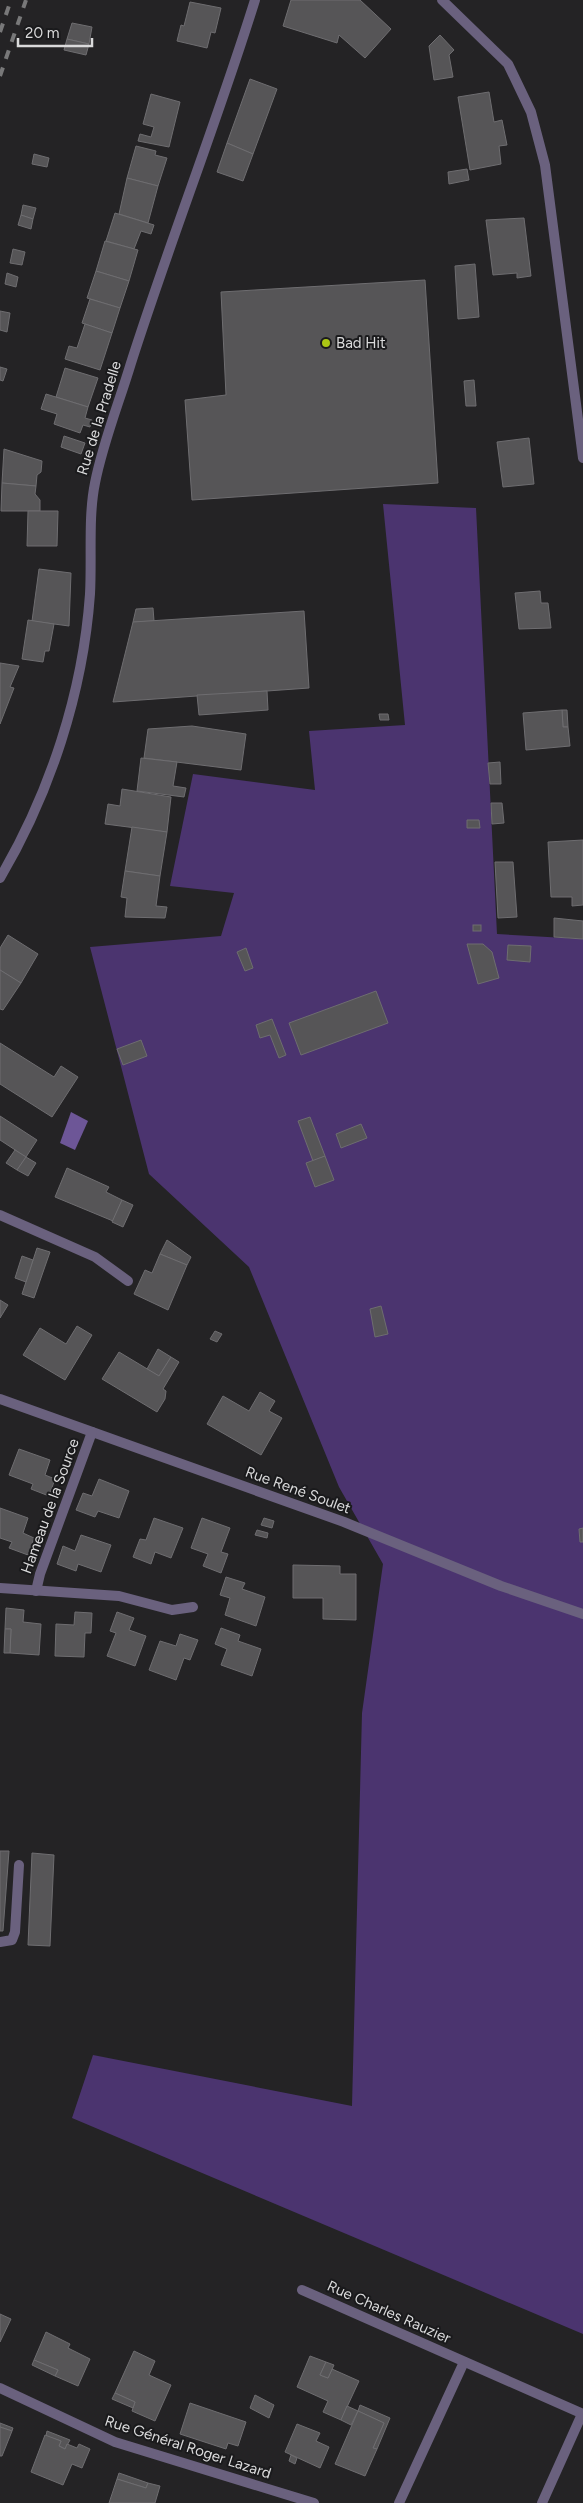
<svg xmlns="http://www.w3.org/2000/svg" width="583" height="2503" font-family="Figtree,sans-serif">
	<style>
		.green { fill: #4b346f }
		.water { fill: #6d5697 }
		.building { fill: #565557; stroke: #6e6d70 }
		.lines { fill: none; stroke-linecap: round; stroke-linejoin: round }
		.lane { stroke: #6a617e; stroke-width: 10 }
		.street { stroke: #6a617e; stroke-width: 10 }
		.rail { stroke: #787879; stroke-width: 4; stroke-dasharray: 9 9; stroke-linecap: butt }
		.poi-dot { fill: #abc614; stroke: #1a1a1c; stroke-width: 2 }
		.labels { text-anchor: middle; stroke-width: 4; stroke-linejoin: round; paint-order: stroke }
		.poi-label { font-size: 15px; fill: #dadadb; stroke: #1a1a1c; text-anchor: start }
		.street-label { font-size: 15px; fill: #dadadb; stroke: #1a1a1c }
	</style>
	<rect width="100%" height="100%" fill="#242325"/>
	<path class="green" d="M383,504L476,508L497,934L583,939V2334L72,2118L93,2055L352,2106L362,1713L383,1564L339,1487L249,1267L149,1174L90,947L221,936L234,893L170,886L193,774L315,790L309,731L405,725Z"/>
	<path class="water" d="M71,1112L88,1121L75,1150L60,1143Z"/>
	<g class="building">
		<path d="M291,0H360L391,29L365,58L339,35L337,43L283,26Z"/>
		<path d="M190,2L221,8L215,33L211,32L207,48L177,41L181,25L184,26Z"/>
		<path d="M72,23L92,27L89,44L67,39Z"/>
		<path d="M440,35L454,50L449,55L453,77L434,80L429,46Z"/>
		<path d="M67,39L89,44L86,55L64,50Z"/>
		<path d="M250,79L277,89L253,154L227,143Z"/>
		<path d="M489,92L494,122L502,120L507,145L499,146L501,164L470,170L458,97Z"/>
		<path d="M151,94L180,102L169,147L138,141L140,134L151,137L154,127L143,124Z"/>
		<path d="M227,143L253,154L243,181L217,172Z"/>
		<path d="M136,146L156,151L155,155L167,158L158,186L127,178Z"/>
		<path d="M34,154L49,158L47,167L32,164Z"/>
		<path d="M467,169L469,180L449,184L448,172Z"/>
		<path d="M127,178L158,186L148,223L119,214Z"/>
		<path d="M23,205L36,208L33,219L21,215Z"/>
		<path d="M115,213L154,225L151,234L141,231L134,249L106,241Z"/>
		<path d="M21,215L33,219L31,229L18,225Z"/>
		<path d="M524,218L531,276L517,278V273L493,275L486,220Z"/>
		<path d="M105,241L138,250L129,281L96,271Z"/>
		<path d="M13,249L25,252L22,265L10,263Z"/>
		<path d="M475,264L479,317L458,319L455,266Z"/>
		<path d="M96,271L129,281L120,308L87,298Z"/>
		<path d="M7,273L18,277L16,287L5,284Z"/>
		<path d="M425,280L438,483L192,500L185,400L226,395L221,292Z"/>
		<path d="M90,299L120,308L112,333L82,323Z"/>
		<path d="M0,311L10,313L7,332L0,330Z"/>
		<path d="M85,324L112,333L100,370L65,359L69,346L77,348Z"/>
		<path d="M0,367L7,369L3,381L0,380Z"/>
		<path d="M65,368L98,378L88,407L56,397Z"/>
		<path d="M474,380L476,406H466L464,381Z"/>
		<path d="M46,394L88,407L85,418L92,420L90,427L83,425L80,433L54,424L57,414L41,409Z"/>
		<path d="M64,436L85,443L81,454L61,447Z"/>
		<path d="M529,438L534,484L503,487L497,442Z"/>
		<path d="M4,449L42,461L41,472L37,475L36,486L2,483Z"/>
		<path d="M2,483L36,486L35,494L40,500V511H1Z"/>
		<path d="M28,511H58L57,546H27Z"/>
		<path d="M39,569L71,573L69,626L32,621Z"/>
		<path d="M540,591L541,603H548L551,628L519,629L515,593Z"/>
		<path d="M153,608L154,621L133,622L136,609Z"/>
		<path d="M304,611L309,688L113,702L133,622Z"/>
		<path d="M28,620L54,624L49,651H45L43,662L22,659Z"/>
		<path d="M0,663L19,666L10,687L14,688L0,724Z"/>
		<path d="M267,691L268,710L199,715L197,695Z"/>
		<path d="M562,710H567L568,727H563Z"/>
		<path d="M562,710L563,727H568L570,746L526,750L523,713Z"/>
		<path d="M379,714H388L389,720H380Z"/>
		<path d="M192,726L246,734L241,770L144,758L148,729Z"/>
		<path d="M141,758L177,762L173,786L186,788L184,797L137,791Z"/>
		<path d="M500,762L501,784H490L488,763Z"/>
		<path d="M122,789L171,797L167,832L105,824L108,804L120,806Z"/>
		<path d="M491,803H502L504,823L492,824Z"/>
		<path d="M467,820H479L480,828H467Z"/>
		<path d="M132,827L167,832L160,876L125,871Z"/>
		<path d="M583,840V905L572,906V897H551L548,842Z"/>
		<path d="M495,862H513L517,917L498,918Z"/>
		<path d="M125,871L160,876L156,906L167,907L165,918L125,917L127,898L121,897Z"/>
		<path d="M554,918L583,921V939L554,937Z"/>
		<rect x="473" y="925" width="8" height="6"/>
		<path d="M8,935L38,954L21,983L0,970V948Z"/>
		<path d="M467,944H483L492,952L499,978L478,984Z"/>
		<path d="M508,945L531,946L530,962L507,960Z"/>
		<path d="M246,948L253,968L245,971L237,952Z"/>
		<path d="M0,970L21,983L3,1010L0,1009Z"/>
		<path d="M376,991L388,1023L301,1055L289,1023Z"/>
		<path d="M272,1019L286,1055L279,1058L270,1035L260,1038L256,1025Z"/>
		<path d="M141,1040L147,1056L123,1065L117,1049Z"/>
		<path d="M0,1043L54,1077L61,1066L78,1077L52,1117L0,1084Z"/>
		<path d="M0,1116L37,1140L26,1157L0,1140Z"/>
		<path d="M310,1117L325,1156L313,1161L298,1121Z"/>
		<path d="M361,1124L367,1138L341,1148L336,1134Z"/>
		<path d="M15,1150L26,1157L17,1170L6,1163Z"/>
		<path d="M325,1156L334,1180L315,1187L306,1163Z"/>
		<path d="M26,1157L36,1163L28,1176L17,1170Z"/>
		<path d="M67,1168L109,1187L106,1192L122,1200L113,1221L55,1197Z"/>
		<path d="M122,1200L133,1205L123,1227L112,1222Z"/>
		<path d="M167,1240L191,1257L187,1265L160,1254Z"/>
		<path d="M37,1248L50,1252L34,1298L22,1294Z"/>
		<path d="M160,1254L187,1265L168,1310L134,1294L145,1270L152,1273Z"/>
		<path d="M22,1256L33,1260L26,1282L15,1278Z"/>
		<path d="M0,1300L8,1305L0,1318Z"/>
		<path d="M381,1306L388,1334L375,1337L370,1309Z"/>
		<path d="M77,1326L92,1335L65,1380L23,1355L40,1328L66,1344Z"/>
		<path d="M215,1331L222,1334L217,1342L210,1339Z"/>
		<path d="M158,1349L171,1357L159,1376L147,1369Z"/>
		<path d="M119,1352L159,1376L171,1357L179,1362L163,1389L166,1391L165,1399L157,1412L102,1379Z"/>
		<path d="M260,1392L275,1401L269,1411L282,1418L261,1455L207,1424L223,1396L249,1411Z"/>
		<path d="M19,1449L50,1460L45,1475L55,1479L49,1496L31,1489L33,1484L9,1475Z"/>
		<path d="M99,1479L129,1491L119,1518L98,1511L95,1517L76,1510L83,1493L92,1496Z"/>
		<path d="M0,1508L28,1518L23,1533L34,1538L28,1555L9,1548L12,1542L0,1538Z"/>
		<path d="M154,1518L183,1528L171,1558L155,1552L151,1564L133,1557L140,1539L146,1540Z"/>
		<path d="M202,1518L230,1528L221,1552L228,1554L221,1573L203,1566L208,1554L191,1548Z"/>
		<path d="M264,1518L274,1521L272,1528L261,1525Z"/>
		<path d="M583,1528V1542H580L579,1529Z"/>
		<path d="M257,1530L268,1533L267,1538L255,1535Z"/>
		<path d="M81,1535L111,1545L101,1572L78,1564L76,1571L57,1564L63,1546L75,1551Z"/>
		<path d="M293,1565L340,1566V1574H356V1620L323,1619V1598H293Z"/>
		<path d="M226,1577L245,1583L242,1589L265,1597L256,1626L225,1615L230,1598L220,1595Z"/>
		<path d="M6,1608L24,1610L23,1622L41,1624L39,1655L10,1653L11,1629H5Z"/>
		<path d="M75,1612L92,1613L91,1633H85L84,1657L55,1656L56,1624L74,1625Z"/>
		<path d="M117,1612L134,1618L129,1630L146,1636L135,1666L107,1656L116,1633L110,1631Z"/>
		<path d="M221,1628L240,1635L238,1641L261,1649L252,1676L221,1665L227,1649L215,1644Z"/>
		<path d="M5,1629H11L10,1653H4Z"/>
		<path d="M180,1634L198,1640L190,1660L184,1658L176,1680L149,1670L160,1641L176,1646Z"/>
		<path d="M0,1851H9L3,1931H0Z"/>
		<path d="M32,1853L54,1855L50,1946L28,1945Z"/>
		<path d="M0,2314L11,2319L0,2342Z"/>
		<path d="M46,2332L70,2344L68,2348L90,2359L78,2386L55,2376L58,2370L34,2360Z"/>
		<path d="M134,2351L155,2361L149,2375L171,2385L155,2421L132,2411L135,2402L115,2393Z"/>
		<path d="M310,2356L326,2362L320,2375L328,2378L332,2369L359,2381L341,2420L323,2412L328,2401L297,2387Z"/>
		<path d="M34,2360L58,2370L55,2376L32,2365Z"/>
		<path d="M326,2362L334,2365L328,2378L320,2375Z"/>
		<path d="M115,2393L135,2402L133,2408L112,2399Z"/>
		<path d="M255,2395L274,2405L269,2418L250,2408Z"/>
		<path d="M190,2403L246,2422L238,2446L228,2443L226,2449L180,2434Z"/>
		<path d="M360,2405L390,2418L377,2449L373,2448L384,2423L358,2411Z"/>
		<path d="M347,2406L358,2411L351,2425L341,2420Z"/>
		<path d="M358,2411L384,2423L373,2448L377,2449L365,2476L335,2464Z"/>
		<path d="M0,2423L13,2428L12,2431L0,2427Z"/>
		<path d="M297,2424L320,2433L316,2441L329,2447L320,2468L285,2452Z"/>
		<path d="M0,2427L12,2431L2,2456H0Z"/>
		<path d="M47,2431L70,2440L65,2449L59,2446L61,2441L46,2436Z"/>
		<path d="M45,2435L61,2441L59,2446L65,2449L67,2444L77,2448L79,2444L90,2449L82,2468L72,2464L63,2485L31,2472Z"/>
		<path d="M291,2455L297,2458L295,2464L289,2461Z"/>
		<path d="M119,2473L148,2483L146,2488L117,2479Z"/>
		<path d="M117,2479L146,2488L148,2483L160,2486L155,2503H109Z"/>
	</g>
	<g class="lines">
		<g class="lane">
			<path d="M0,1215L95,1257L128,1281"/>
			<path d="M0,1942L12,1940L15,1932L19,1865"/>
		</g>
		<g class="street">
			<path d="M442,0L508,64L531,112L545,165L583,458"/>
			<path d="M0,878C50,793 83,693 90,594C92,558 88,517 95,483C103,442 119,403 131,363C170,241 217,122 255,0"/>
			<path d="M0,1399L344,1522L501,1586L583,1614"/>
			<path d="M0,1588L119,1596L172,1610L193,1607"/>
			<path d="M36,1591L40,1574L92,1432"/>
			<path d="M302,2290L583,2414"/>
			<path d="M0,2388L115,2442L314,2503"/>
			<path d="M399,2503L464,2362"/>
			<path d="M542,2503L582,2414"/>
		</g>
		<g class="rail">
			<path d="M0,32L11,0"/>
			<path d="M0,76L26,0"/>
		</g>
	</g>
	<circle class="poi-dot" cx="326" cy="343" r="5"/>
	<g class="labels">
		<g class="poi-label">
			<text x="336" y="348">Bad Hit</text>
		</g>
		<g class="street-label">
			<text transform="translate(99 418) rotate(-73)" y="5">Rue de la Pradelle</text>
			<text transform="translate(298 1490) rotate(20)" y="5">Rue René Soulet</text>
			<text transform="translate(50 1506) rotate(-70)" y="5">Hameau de la Source</text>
			<text transform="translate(389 2312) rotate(24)" y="5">Rue Charles Rauzier</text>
			<text transform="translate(188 2447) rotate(18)" y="5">Rue Général Roger Lazard</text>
		</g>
	</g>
	<path d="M18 38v8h74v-8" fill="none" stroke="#dadadb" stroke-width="2.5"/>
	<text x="25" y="38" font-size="15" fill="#dadadb" stroke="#1a1a1c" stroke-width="4" paint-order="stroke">20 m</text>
</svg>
